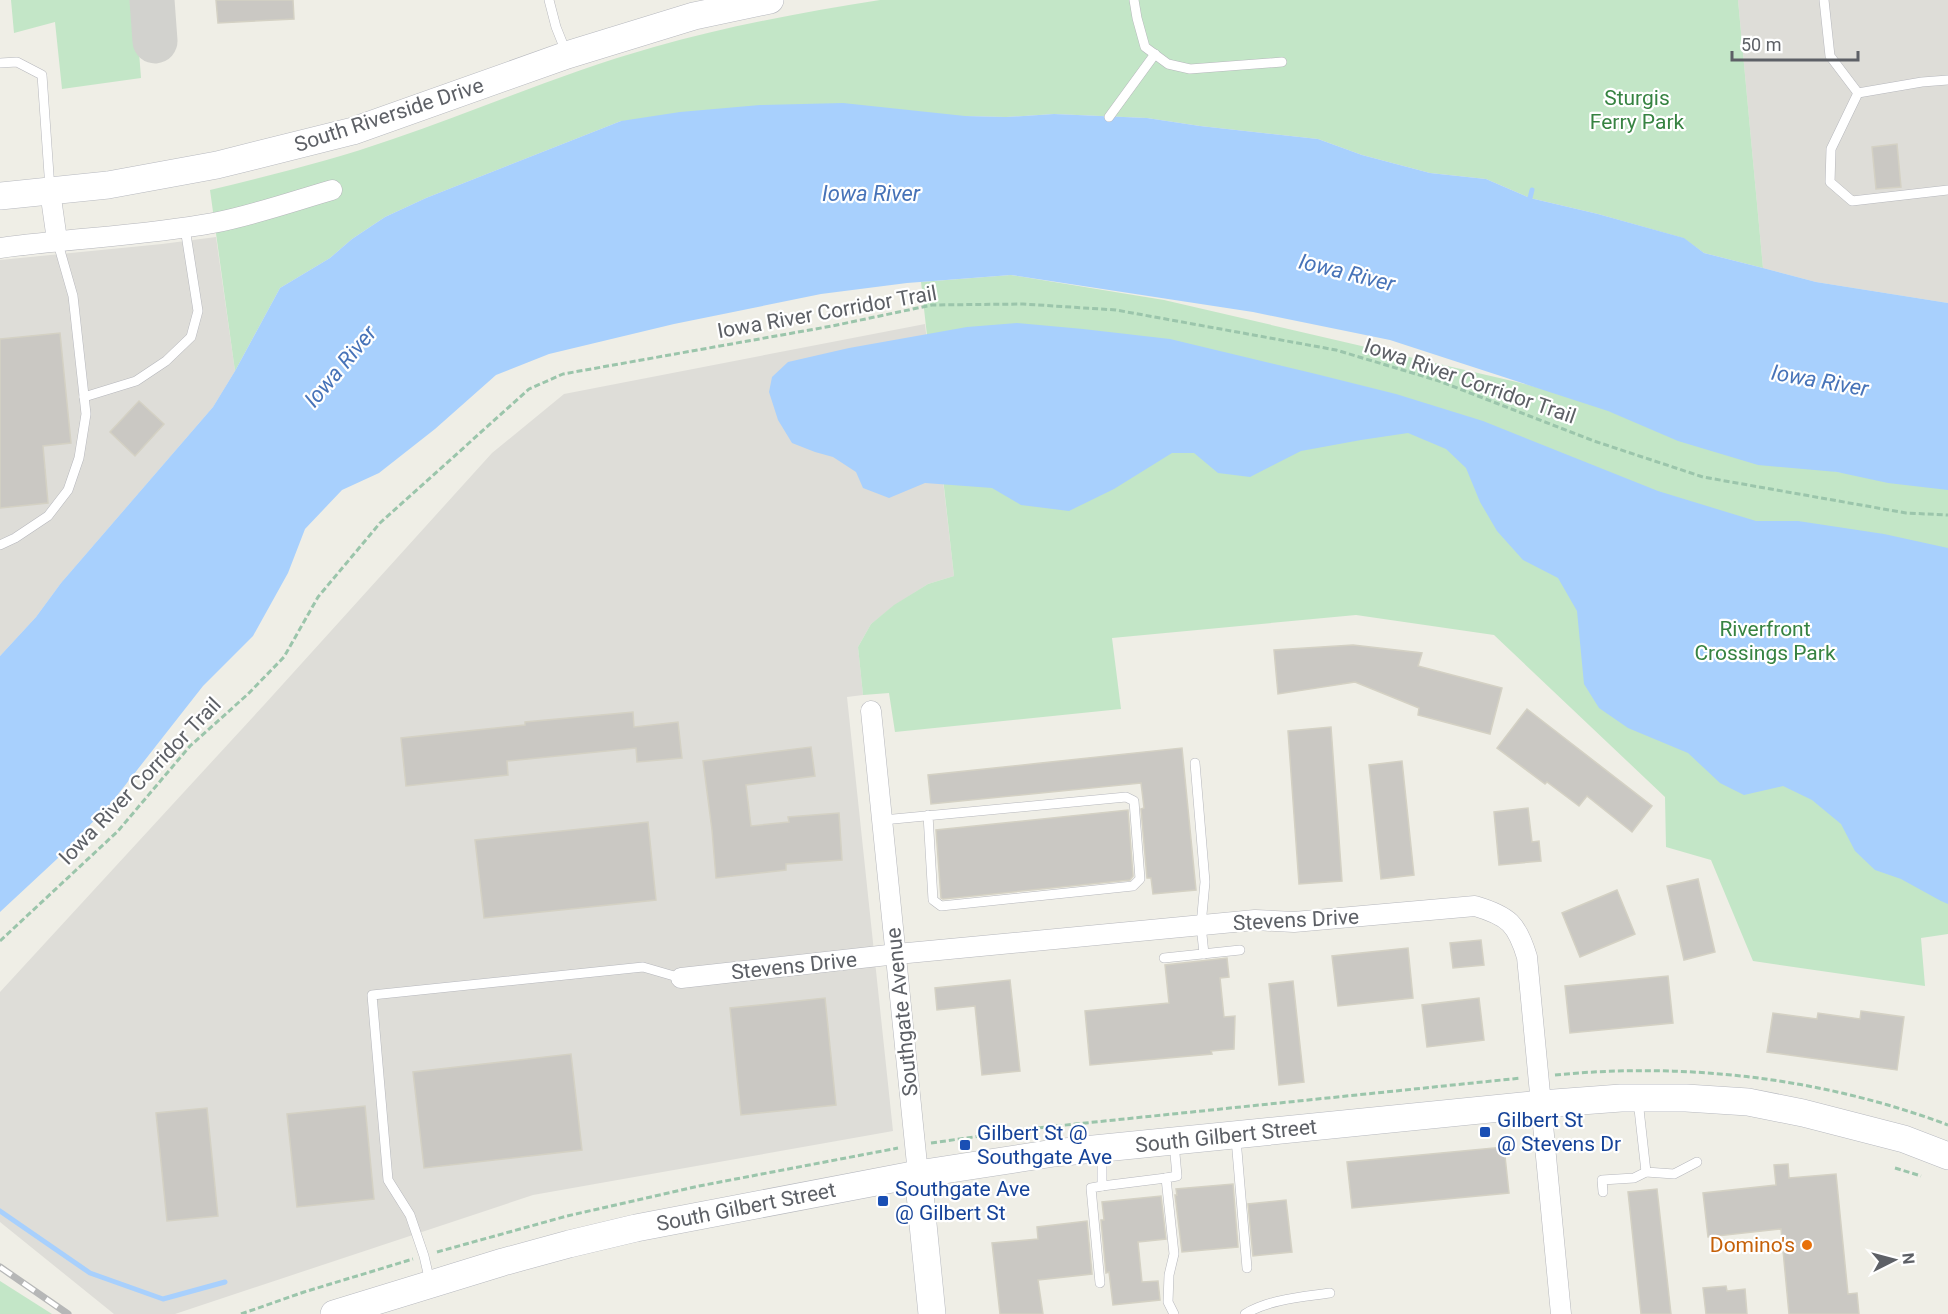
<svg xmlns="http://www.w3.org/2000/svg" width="1948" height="1314" font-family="Roboto,sans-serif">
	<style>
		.industrial { fill: #deddd8 }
		.green { fill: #c3e6c7 }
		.water { fill: #a8d0fd }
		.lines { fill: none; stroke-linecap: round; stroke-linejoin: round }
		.stream { stroke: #a8d0fd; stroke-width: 5 }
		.taxiway { stroke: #d2d2ce; stroke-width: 45 }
		.building { fill: #cac8c3; stroke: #d4d1c4; stroke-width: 1.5 }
		.lane-casing { stroke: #b6b7bc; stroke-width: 10 }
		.street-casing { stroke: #b6b7bc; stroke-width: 21 }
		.secondary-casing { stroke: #b7b9bf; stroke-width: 28 }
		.path { stroke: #9bc5ab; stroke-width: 3; stroke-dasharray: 6 3; stroke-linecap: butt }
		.lane { stroke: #fff; stroke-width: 9 }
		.street { stroke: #fff; stroke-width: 20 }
		.secondary { stroke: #fff; stroke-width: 27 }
		.rail-casing { stroke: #b6b7b7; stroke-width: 7 }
		.rail { stroke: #fff; stroke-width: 4.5; stroke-dasharray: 14; stroke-linecap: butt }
		.transit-dot { fill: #1a4fb4; stroke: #fff; stroke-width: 2 }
		.food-dot { fill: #e8710a; stroke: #fff; stroke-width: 2 }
		.labels { text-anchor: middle; stroke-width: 4.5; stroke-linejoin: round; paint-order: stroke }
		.park-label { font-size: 21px; fill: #378342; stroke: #fff }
		.street-label { font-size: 21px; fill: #5d6066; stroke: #fff }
		.transit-label { font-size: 21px; fill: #164399; stroke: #fff; text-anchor: start }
		.food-label { font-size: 21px; fill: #c56008; stroke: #fff; text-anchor: end }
		.water-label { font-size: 22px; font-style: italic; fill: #4773b8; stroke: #fff }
	</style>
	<rect width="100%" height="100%" fill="#efeee6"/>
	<g class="industrial">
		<path d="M1738,0H1948V303L1816,282L1763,268Z"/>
		<path d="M216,237L235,371L213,407L61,583L36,617L0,656V260L162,244Z"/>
		<path d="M925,324L954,576L928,584L895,605L871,624L858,647L863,695L847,697L893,1131L533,1195L175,1314H114L0,1222V992L264,705L492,453L564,394Z"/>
	</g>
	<g class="green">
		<path d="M11,0H135L141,78L62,89L55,22L14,33Z"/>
		<path d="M880,0H1738L1763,268L1704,253L1683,238L1598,214L1530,198L1486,179L1430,173L1362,155L1318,139L1200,126L1147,118L1054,114L1006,117L965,116L621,121L426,198L385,217L352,239L330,258L280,288L235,371L210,190C272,175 333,160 393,139C480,109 565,72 654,47C728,26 804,12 880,0Z"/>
		<path d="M1011,275L1164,300L1521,383L1837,472L1948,480V934L1921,938L1925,986L1753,961L1711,860L1666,847L1665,797L1494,635L1356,615L1112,638L1121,709L895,732L889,693L863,695L858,647L871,624L894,605L928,584L954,576L921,282Z"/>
		<path d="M0,1281L52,1314H0Z"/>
	</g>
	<g class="water">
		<path d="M843,103L965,116L1006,117L1054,114L1147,118L1200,126L1318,139L1362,155L1430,173L1486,179L1530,198L1598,214L1684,238L1704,253L1763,268L1816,282L1948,303V490L1888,483L1837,472L1758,465L1678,441L1608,411L1390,340L1253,312L1011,275L907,283L821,294L674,324L549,354L496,375L435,429L379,473L342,490L305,529L288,573L253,636L203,686L112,802L57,859L0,912V656L36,617L61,583L213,407L235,371L280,288L330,258L352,239L385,217L426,198L621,121L680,112L760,105Z"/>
		<path d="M1017,323L1083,329L1170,339L1316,374L1396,394L1483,421L1658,491L1756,521H1798L1884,534L1948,548V904L1941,901L1901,879L1875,870L1855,851L1841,824L1812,800L1783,786L1744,795L1720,783L1688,753L1628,728L1599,708L1584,684L1577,611L1558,578L1523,560L1497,531L1480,502L1466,468L1446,449L1408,433L1361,440L1301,451L1250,477L1218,473L1194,453H1172L1114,489L1069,511L1021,505L992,488L925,483L889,498L863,488L856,472L833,457L815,452L792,443L778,420L769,392L772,377L788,362L849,348L967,327Z"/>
	</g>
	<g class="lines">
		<g class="stream">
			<path d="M1530,198L1532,190"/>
			<path d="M0,1211L90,1273L163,1299L225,1282"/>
		</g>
		<path class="taxiway" d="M152,0L155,41"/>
	</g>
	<g class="building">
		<path d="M216,0H293L294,19L218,23Z"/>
		<path d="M1897,144L1901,187L1876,189L1872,147Z"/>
		<path d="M60,333L71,443L43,446L48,503L0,508V339Z"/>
		<path d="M139,401L164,424L135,456L110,432Z"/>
		<path d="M1353,645L1422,653L1418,666L1502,688L1490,734L1418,715L1419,708L1355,682L1278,694L1274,650Z"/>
		<path d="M1527,709L1652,806L1632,832L1587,796L1579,806L1547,782L1545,784L1497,748Z"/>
		<path d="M633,712L634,727L678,722L682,758L637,762L636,748L507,761L508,775L406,786L401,738L525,725V722Z"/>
		<path d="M1331,727L1342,881L1299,884L1288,731Z"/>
		<path d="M811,747L815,776L746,785L751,826L789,822L788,817L839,813L842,860L786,864V870L716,878L712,830L703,761Z"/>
		<path d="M1182,748L1196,890L1153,894L1151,878H1147L1141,809L1144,808L1141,783L931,804L928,775Z"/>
		<path d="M1402,761L1414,875L1381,879L1369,765Z"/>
		<path d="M1528,808L1532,842L1539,841L1541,861L1499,865L1494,812Z"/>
		<path d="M1128,810L1133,876L1130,880L943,899L941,898L936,830Z"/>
		<path d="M648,822L656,900L484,918L475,840Z"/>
		<path d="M1698,879L1715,952L1684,960L1667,886Z"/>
		<path d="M1617,890L1635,934L1580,957L1562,913Z"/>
		<path d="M1481,940L1484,965L1453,968L1450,943Z"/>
		<path d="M1408,948L1413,998L1338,1006L1332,956Z"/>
		<path d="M1227,958L1229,977L1220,978L1224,1017L1235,1016L1234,1049L1211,1051L1212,1054L1090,1065L1085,1011L1169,1003L1165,965Z"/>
		<path d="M1668,976L1673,1023L1570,1033L1565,986Z"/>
		<path d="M1010,980L1020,1071L982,1075L975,1006L937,1010L935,988Z"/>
		<path d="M1293,981L1304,1082L1279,1085L1269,984Z"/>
		<path d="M825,998L836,1105L741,1115L730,1008Z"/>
		<path d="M1479,998L1484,1040L1427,1047L1422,1005Z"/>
		<path d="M1861,1011L1904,1017L1897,1070L1767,1052L1773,1013L1817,1019L1818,1013L1860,1019Z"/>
		<path d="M571,1054L582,1150L424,1168L413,1072Z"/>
		<path d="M365,1106L374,1199L297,1207L287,1114Z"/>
		<path d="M207,1108L218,1216L167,1221L156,1113Z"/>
		<path d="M1504,1147L1509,1193L1352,1208L1347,1162Z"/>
		<path d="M1788,1164L1789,1178L1836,1174L1848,1294L1857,1293L1859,1314H1789L1781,1229L1708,1237L1703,1193L1776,1185L1774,1165Z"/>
		<path d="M1233,1184L1238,1247L1182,1252L1175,1195H1177L1176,1189Z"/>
		<path d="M1657,1189L1671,1314H1641L1628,1192Z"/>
		<path d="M1161,1196L1166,1239L1138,1242L1142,1282L1158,1281L1160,1300L1113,1305L1109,1272L1106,1273L1101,1220H1104L1102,1202Z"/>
		<path d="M1286,1200L1292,1252L1253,1256L1248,1204Z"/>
		<path d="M1087,1221L1092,1274L1038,1280L1043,1314H1000L992,1243L1038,1239L1037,1227Z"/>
		<path d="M1726,1286L1727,1291L1745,1289L1747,1314H1706L1703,1288Z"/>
	</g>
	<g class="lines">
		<defs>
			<g id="lane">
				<path d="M549,0L556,27L566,52"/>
				<path d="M1134,0L1137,18L1145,47L1168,64L1190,69L1282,62"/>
				<path d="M1824,0L1830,56L1858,93"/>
				<path d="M0,63L17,62L42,75L50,189"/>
				<path d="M1948,80L1922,82L1858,93L1831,149L1830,182L1852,201L1948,190"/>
				<path d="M1109,117L1155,54"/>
				<path d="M84,397L136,381L166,361L191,337L198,311L185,228"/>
				<path d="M0,545L15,538L48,516L68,490L79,458L86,414L73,296L57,240"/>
				<path d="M1195,763L1205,882L1201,925L1204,954"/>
				<path d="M883,820L1126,797L1134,801L1140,879L1133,886L941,906L933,900L928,815"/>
				<path d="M1164,958L1240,950"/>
				<path d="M1638,1100L1646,1172L1674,1174L1697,1162"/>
				<path d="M1236,1139L1247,1268"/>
				<path d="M1102,1186L1166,1178"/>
				<path d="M1603,1192L1602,1180L1634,1178L1646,1172"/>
				<path d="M430,1282L424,1256L410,1215L388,1180L372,995L643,967L681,978"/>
				<path d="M1100,1283L1091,1188L1102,1186V1151"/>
				<path d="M1174,1314L1168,1302L1169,1275L1174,1254L1166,1178L1177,1176L1174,1143"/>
				<path d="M1245,1314C1270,1299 1302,1297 1330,1293"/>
			</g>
			<g id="street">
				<path d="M50,191L57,240"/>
				<path d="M0,248C71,238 143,236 213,223C251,216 294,201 332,190"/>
				<path d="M871,711L918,1174"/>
				<path d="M681,978L897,954L1255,920L1294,922L1475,906C1509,916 1517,924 1527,957L1561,1314"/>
			</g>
			<g id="secondary">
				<path d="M0,196L108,185L217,165L353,131L567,55L694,16L770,0"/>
				<path d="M918,1174L932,1314"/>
				<path d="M334,1314L503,1262L569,1244L636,1228L918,1174L1054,1153L1541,1104L1621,1098H1686L1748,1102L1803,1113L1904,1139L1948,1156"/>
			</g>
		</defs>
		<use href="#lane" class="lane-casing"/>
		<use href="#street" class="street-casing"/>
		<use href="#secondary" class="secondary-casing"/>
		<g class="path">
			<path d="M0,941L118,831L190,746L248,694L284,657L318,597L380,523L529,389L563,374L832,326L932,305L1023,304L1116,310L1336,350L1439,381L1594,441L1703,477L1906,513L1948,515"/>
			<path d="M1555,1075C1687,1062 1823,1078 1948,1125"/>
			<path d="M931,1143L1037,1128L1521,1078"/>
			<path d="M1895,1168L1921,1176"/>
			<path d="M437,1252L567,1216L699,1186L898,1148"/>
			<path d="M241,1314L304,1292L413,1259"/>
		</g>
		<use href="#lane" class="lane"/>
		<use href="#street" class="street"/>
		<use href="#secondary" class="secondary"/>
		<defs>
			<path id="rail" d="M0,1267L68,1314"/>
		</defs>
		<use href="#rail" class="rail-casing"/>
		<use href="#rail" class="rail"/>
	</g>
	<g class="transit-dot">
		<rect x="1479" y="1126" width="12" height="12" rx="3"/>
		<rect x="959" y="1139" width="12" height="12" rx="3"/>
		<rect x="877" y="1195" width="12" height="12" rx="3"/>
	</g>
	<circle class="food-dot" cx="1807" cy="1245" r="6"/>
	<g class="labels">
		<g class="park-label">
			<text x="1637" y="105">Sturgis<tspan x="1637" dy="24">Ferry Park</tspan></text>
			<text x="1765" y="636">Riverfront<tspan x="1765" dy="24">Crossings Park</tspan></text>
		</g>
		<g class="street-label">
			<text transform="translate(389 115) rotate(-18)" y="7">South Riverside Drive</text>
			<text transform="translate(827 312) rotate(-10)" y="7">Iowa River Corridor Trail</text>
			<text transform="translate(1470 381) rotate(19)" y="7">Iowa River Corridor Trail</text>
			<text transform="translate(140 781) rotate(-46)" y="7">Iowa River Corridor Trail</text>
			<text transform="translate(1296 920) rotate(-3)" y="7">Stevens Drive</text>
			<text transform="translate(794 966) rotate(-6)" y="7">Stevens Drive</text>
			<text transform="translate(902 1012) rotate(-96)" y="7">Southgate Avenue</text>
			<text transform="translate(1226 1136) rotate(-6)" y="7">South Gilbert Street</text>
			<text transform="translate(746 1207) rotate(-11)" y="7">South Gilbert Street</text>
		</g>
		<g class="transit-label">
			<text x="1497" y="1127">Gilbert St<tspan x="1497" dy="24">@ Stevens Dr</tspan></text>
			<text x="977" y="1140">Gilbert St @<tspan x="977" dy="24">Southgate Ave</tspan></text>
			<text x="895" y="1196">Southgate Ave<tspan x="895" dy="24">@ Gilbert St</tspan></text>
		</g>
		<g class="food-label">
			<text x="1795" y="1252">Domino's</text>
		</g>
		<g class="water-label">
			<text x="871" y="201">Iowa River</text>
			<text transform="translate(1347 272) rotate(14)" y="8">Iowa River</text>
			<text transform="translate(340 366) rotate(-50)" y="8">Iowa River</text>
			<text transform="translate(1820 380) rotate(10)" y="8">Iowa River</text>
		</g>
	</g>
	<g transform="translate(1894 1260) rotate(84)" stroke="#ffffff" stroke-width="4.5" paint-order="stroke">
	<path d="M0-4.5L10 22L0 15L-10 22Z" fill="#5d6066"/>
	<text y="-9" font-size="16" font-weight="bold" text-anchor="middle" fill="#5d6066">N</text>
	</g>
	<path d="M1732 51v9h126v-9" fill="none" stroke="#5d6066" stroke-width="3"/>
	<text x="1741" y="51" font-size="18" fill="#5d6066" stroke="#ffffff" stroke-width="4.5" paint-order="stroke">50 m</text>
</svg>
